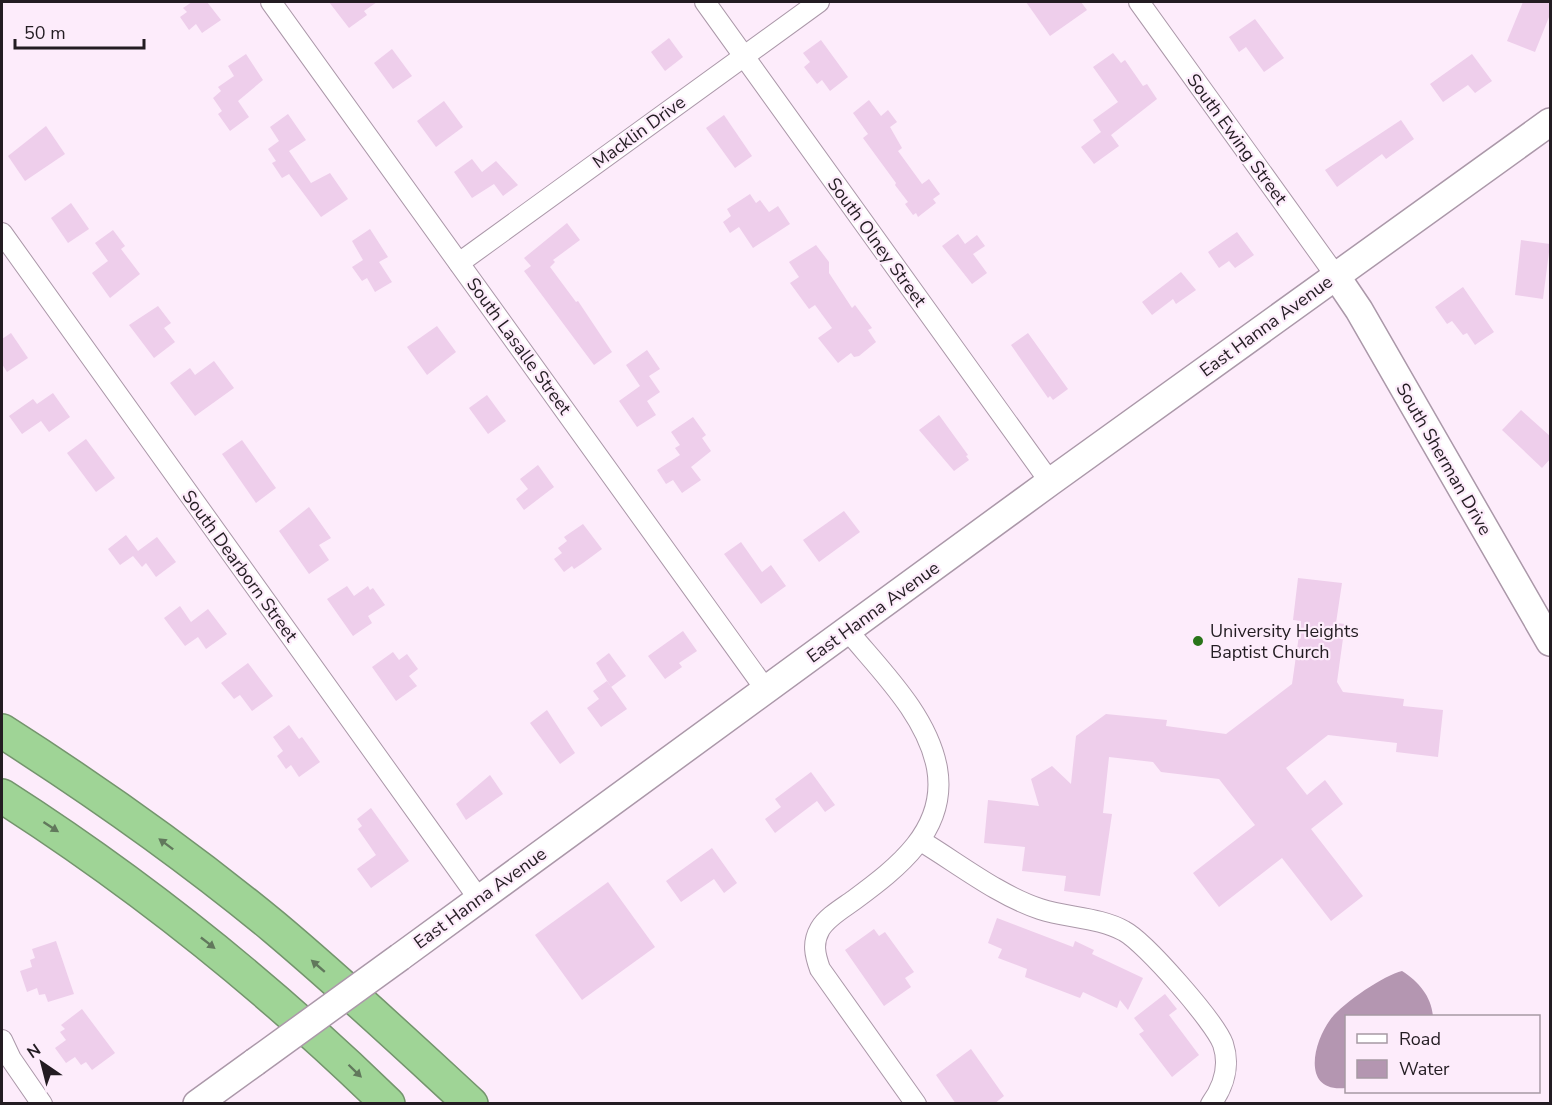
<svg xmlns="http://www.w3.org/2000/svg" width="1552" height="1105" font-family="'Nunito Sans',sans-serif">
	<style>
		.water { fill: #b496b1 }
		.building { fill: #eeceeb }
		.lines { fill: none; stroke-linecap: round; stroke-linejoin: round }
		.street-casing { stroke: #ab98a9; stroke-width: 22 }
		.secondary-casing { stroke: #ab98a9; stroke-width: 30 }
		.highway-casing { stroke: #74946d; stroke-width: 36 }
		.street { stroke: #fff; stroke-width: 20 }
		.secondary { stroke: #fff; stroke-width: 27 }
		.highway { stroke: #9fd496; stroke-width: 33 }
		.secondary-bridge-casing { stroke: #ab98a9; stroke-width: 30; stroke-linecap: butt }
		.secondary-bridge { stroke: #fff; stroke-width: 27 }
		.oneway { fill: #61785c }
		.poi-dot { fill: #297419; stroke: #fdecfb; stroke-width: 2 }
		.labels { text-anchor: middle; stroke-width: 4.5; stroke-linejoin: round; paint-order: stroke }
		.street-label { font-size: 18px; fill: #231c22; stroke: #fdecfb }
		.poi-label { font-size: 18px; fill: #231c22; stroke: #fdecfb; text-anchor: start }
	</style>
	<rect width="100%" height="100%" fill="#fdecfb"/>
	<path class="water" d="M1402,971C1419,982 1431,996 1433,1016H1346V1088C1301,1093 1313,1043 1330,1020C1340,1005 1384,975 1402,971Z"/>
	<g class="building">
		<path d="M192,2H207L221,20L202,33L196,24L189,30L180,17L187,12L183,8Z"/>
		<path d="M329,2H377L364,11L367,15L349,28Z"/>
		<path d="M1026,2H1081L1087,10L1050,36Z"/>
		<path d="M1523,2H1551V12L1535,52L1507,41Z"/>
		<path d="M1255,19L1284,58L1264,72L1246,47L1239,52L1229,37Z"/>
		<path d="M669,38L683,57L665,71L651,52Z"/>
		<path d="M821,40L848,77L830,91L822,80L817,84L804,67L810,62L803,53Z"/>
		<path d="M392,49L412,76L393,89L374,63Z"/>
		<path d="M1113,53L1121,63L1125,60L1143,86L1147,84L1157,99L1111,135L1119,146L1094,164L1081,147L1101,132L1093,120L1118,102L1093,67Z"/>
		<path d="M246,54L263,80L238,101L249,117L230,131L218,114L222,111L213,98L221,91L218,87L234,76L228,66Z"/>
		<path d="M1472,54L1492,81L1475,93L1468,85L1443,102L1430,84Z"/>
		<path d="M869,100L881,116L888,110L897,122L890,127L902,148L898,151L922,184L929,179L940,194L933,199L936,203L918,217L916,213L913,215L905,204L908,202L895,185L896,183L863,138L868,134L853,113Z"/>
		<path d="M444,101L463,127L436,147L417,121Z"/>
		<path d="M288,114L306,140L289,151L311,183L330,173L348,199L321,217L289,174L282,178L272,163L276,161L268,149L279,141L270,127Z"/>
		<path d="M724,115L752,156L735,168L706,128Z"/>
		<path d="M1401,120L1414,139L1386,159L1382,154L1337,187L1325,170Z"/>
		<path d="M46,126L65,154L25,181L8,156Z"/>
		<path d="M472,159L482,172L496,161L518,185L503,196L494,184L472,198L454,172Z"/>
		<path d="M750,194L756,203L760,200L769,212L778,206L790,224L753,248L739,227L730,233L723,222L731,216L727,209Z"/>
		<path d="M71,203L89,229L68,243L51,218Z"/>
		<path d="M567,223L580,240L553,260L555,262L550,267L576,302L578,301L612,352L594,365L524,271L531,266L524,258Z"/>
		<path d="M370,229L388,257L379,262L392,282L375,292L367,278L362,281L352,267L363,260L352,241Z"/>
		<path d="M113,230L125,246L121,249L140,274L110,298L92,273L108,261L95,243Z"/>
		<path d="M1237,232L1254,255L1235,268L1229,261L1219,268L1208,252Z"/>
		<path d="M958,234L965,244L977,235L985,246L973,254L987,273L972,284L942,246Z"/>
		<path d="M1521,240L1550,244L1543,299L1515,295Z"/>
		<path d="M816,245L829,262V273L852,308L855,305L872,328L868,330L876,342L859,356L854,357L851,353L838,363L818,338L832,328L815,305L809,309L790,283L799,277L789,262Z"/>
		<path d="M1181,272L1196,290L1176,304L1173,299L1152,315L1142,302Z"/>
		<path d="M1463,287L1494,332L1475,345L1467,333L1463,335L1452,321L1447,324L1435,307Z"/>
		<path d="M158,306L171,323L164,328L175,342L154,358L129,325Z"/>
		<path d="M437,326L456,352L427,375L407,347Z"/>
		<path d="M11,333L28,358L7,372L2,364V339Z"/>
		<path d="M1028,333L1068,389L1053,400L1050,396L1048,398L1011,345Z"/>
		<path d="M647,350L660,369L649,376L660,392L647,401L656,415L637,427L619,401L640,386L626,365Z"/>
		<path d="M214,361L234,388L195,416L170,383L190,368L195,375Z"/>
		<path d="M53,393L70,417L49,432L41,421L22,434L9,416L33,399L37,404Z"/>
		<path d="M487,395L506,421L488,434L469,408Z"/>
		<path d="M1521,410L1551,437V458L1542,468L1502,430Z"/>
		<path d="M939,415L968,455L966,456L969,460L954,471L919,430Z"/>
		<path d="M693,417L706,435L702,438L711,451L691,467L701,480L682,493L673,480L666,484L657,470L680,455L675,448L680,445L671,432Z"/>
		<path d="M86,439L115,478L96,492L67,453Z"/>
		<path d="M242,440L276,488L256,503L222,454Z"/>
		<path d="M538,465L554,487L524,510L516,499L528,489L520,479Z"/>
		<path d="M309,507L331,538L319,545L329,560L309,574L279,531Z"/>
		<path d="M844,511L860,532L819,562L803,540Z"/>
		<path d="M583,524L602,549L583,563L574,569L572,566L564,572L554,559L562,553L558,548L567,541L564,537Z"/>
		<path d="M126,535L138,551L157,537L176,562L156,577L146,563L142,567L133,556L120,565L108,549Z"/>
		<path d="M741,542L762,572L771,565L786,586L761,604L724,554Z"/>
		<path d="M1298,578L1342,583L1336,623L1345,624L1337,682L1343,692L1404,699L1403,706L1443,710L1438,757L1396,752L1397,743L1328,735L1286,768L1307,795L1325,780L1343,804L1311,829L1363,896L1331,921L1282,858L1219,907L1193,873L1255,825L1219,779L1161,772L1153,762L1109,757L1103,813L1112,814L1100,896L1064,891L1066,876L1022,871L1025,847L984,843L988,800L1039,806L1031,779L1052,766L1071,784L1076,736L1106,714L1167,720L1166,726L1226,734L1292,684L1301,621L1293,620Z"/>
		<path d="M347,586L354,596L368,586L370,590L373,588L385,605L368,616L372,623L353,636L327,599Z"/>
		<path d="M180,606L191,622L208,609L227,634L206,649L198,637L185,646L164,618Z"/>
		<path d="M683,631L697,651L679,663L682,667L665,679L648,656Z"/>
		<path d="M393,652L399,660L407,654L418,669L409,676L417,686L396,701L372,667Z"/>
		<path d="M609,653L626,676L611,687L596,663Z"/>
		<path d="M248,663L273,696L252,711L240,695L234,699L221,683Z"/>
		<path d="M607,681L627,709L601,727L587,708L599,699L593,691Z"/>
		<path d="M547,710L575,753L560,764L530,723Z"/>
		<path d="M289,725L299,739L302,737L320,762L299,777L291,765L286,769L277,756L283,751L273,737Z"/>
		<path d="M811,772L835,805L825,812L817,801L775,833L765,819L781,807L775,799Z"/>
		<path d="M490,775L503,794L466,820L456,804Z"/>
		<path d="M371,808L409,861L371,888L357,869L376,855L358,829L362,826L357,819Z"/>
		<path d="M712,848L737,883L724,893L714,879L681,902L666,881Z"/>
		<path d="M608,882L655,947L582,1000L535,935Z"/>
		<path d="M997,918L1073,947L1075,941L1094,950L1092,954L1143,978L1128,1010L1120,1000L1117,1008L1083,992L1080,998L1025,977L1027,969L998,958L1002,949L988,943Z"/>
		<path d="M874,929L879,936L885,932L914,972L905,978L911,987L884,1006L845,950Z"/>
		<path d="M56,941L74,994L48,1002L45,994L39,995L37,988L27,992L20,971L32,967L30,960L35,958L32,949Z"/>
		<path d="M1165,994L1177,1009L1169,1015L1199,1055L1172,1077L1139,1034L1144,1031L1134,1018Z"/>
		<path d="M82,1009L115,1053L92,1070L86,1062L81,1065L75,1057L66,1063L55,1048L66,1040L60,1032L65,1029L61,1025Z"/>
		<path d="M971,1049L1004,1096L994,1104H956L936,1075Z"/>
	</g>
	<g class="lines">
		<defs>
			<g id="street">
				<path d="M271,2L766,690"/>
				<path d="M705,2L1050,482"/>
				<path d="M1139,2L1336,276"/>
				<path d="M2,233L479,899"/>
				<path d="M459,263L819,2"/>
				<path d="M848,631C881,671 927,715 937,768C948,830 897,868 854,900C843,908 827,917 820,929C812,943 815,955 820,969L916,1104"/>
				<path d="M921,841C959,864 998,895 1040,909C1067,918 1099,917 1124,931C1145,942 1215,1022 1223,1044C1230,1065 1224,1086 1211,1104"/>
				<path d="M2,1040L11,1059L42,1104"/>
			</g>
			<g id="secondary">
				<path d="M1336,276L1359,310L1550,642"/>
				<path d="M400,957L1050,482L1550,122"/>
				<path d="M197,1104L255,1062"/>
			</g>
			<g id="highway">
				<path d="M2,731C96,791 188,856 274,927C342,984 406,1044 471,1104"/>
				<path d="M2,796C141,885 269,988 388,1104"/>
			</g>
		</defs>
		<use href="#street" class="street-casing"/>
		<use href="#secondary" class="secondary-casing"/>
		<use href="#highway" class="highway-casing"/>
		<use href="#street" class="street"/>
		<use href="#secondary" class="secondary"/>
		<use href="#highway" class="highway"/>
		<defs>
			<path id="secondary-bridge" d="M255,1062L400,957"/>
		</defs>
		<use href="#secondary-bridge" class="secondary-bridge-casing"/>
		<use href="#secondary-bridge" class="secondary-bridge"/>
	</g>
	<defs><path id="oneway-solid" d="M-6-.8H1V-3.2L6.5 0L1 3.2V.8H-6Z" transform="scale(1.5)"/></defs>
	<g class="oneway">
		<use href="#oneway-solid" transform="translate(51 827) rotate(33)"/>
		<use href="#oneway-solid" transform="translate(166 844) rotate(-143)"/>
		<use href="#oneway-solid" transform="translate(208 943) rotate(38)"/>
		<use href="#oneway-solid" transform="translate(318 966) rotate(-139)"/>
		<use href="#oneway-solid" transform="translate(355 1071) rotate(44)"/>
	</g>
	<circle class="poi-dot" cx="1198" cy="641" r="6"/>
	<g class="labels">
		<g class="street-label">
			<text transform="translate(639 132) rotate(-36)" y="6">Macklin Drive</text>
			<text transform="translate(1237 139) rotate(54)" y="6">South Ewing Street</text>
			<text transform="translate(877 242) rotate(54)" y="6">South Olney Street</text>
			<text transform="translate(1266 326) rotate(-36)" y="6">East Hanna Avenue</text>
			<text transform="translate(519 346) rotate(54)" y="6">South Lasalle Street</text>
			<text transform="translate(1444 459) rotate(60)" y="6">South Sherman Drive</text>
			<text transform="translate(240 566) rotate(54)" y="6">South Dearborn Street</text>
			<text transform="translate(873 612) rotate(-36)" y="6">East Hanna Avenue</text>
			<text transform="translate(480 898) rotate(-36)" y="6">East Hanna Avenue</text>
		</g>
		<g class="poi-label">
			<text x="1210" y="637">University Heights<tspan x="1210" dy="21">Baptist Church</tspan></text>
		</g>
	</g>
	<rect width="1552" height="1105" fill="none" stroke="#231c22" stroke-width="6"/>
	<rect x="1345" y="1015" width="195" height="78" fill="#fdecfb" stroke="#a699a4" stroke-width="1.5"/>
	<rect x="1357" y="1034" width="30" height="9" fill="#ffffff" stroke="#a699a4" stroke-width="1.5"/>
	<text x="1399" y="1045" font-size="18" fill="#231c22">Road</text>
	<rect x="1357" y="1060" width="30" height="18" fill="#b496b1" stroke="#a699a4" stroke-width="1.5"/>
	<text x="1399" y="1075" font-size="18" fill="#231c22">Water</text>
	<g transform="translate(42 1063) rotate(325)" stroke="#fdecfb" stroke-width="4.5" paint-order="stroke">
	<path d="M0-4.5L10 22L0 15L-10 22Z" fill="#231c22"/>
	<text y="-9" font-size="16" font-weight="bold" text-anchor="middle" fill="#231c22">N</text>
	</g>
	<path d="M15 39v9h129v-9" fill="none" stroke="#231c22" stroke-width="3"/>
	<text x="24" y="39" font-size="18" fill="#231c22" stroke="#fdecfb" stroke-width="4.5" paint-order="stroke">50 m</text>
</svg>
